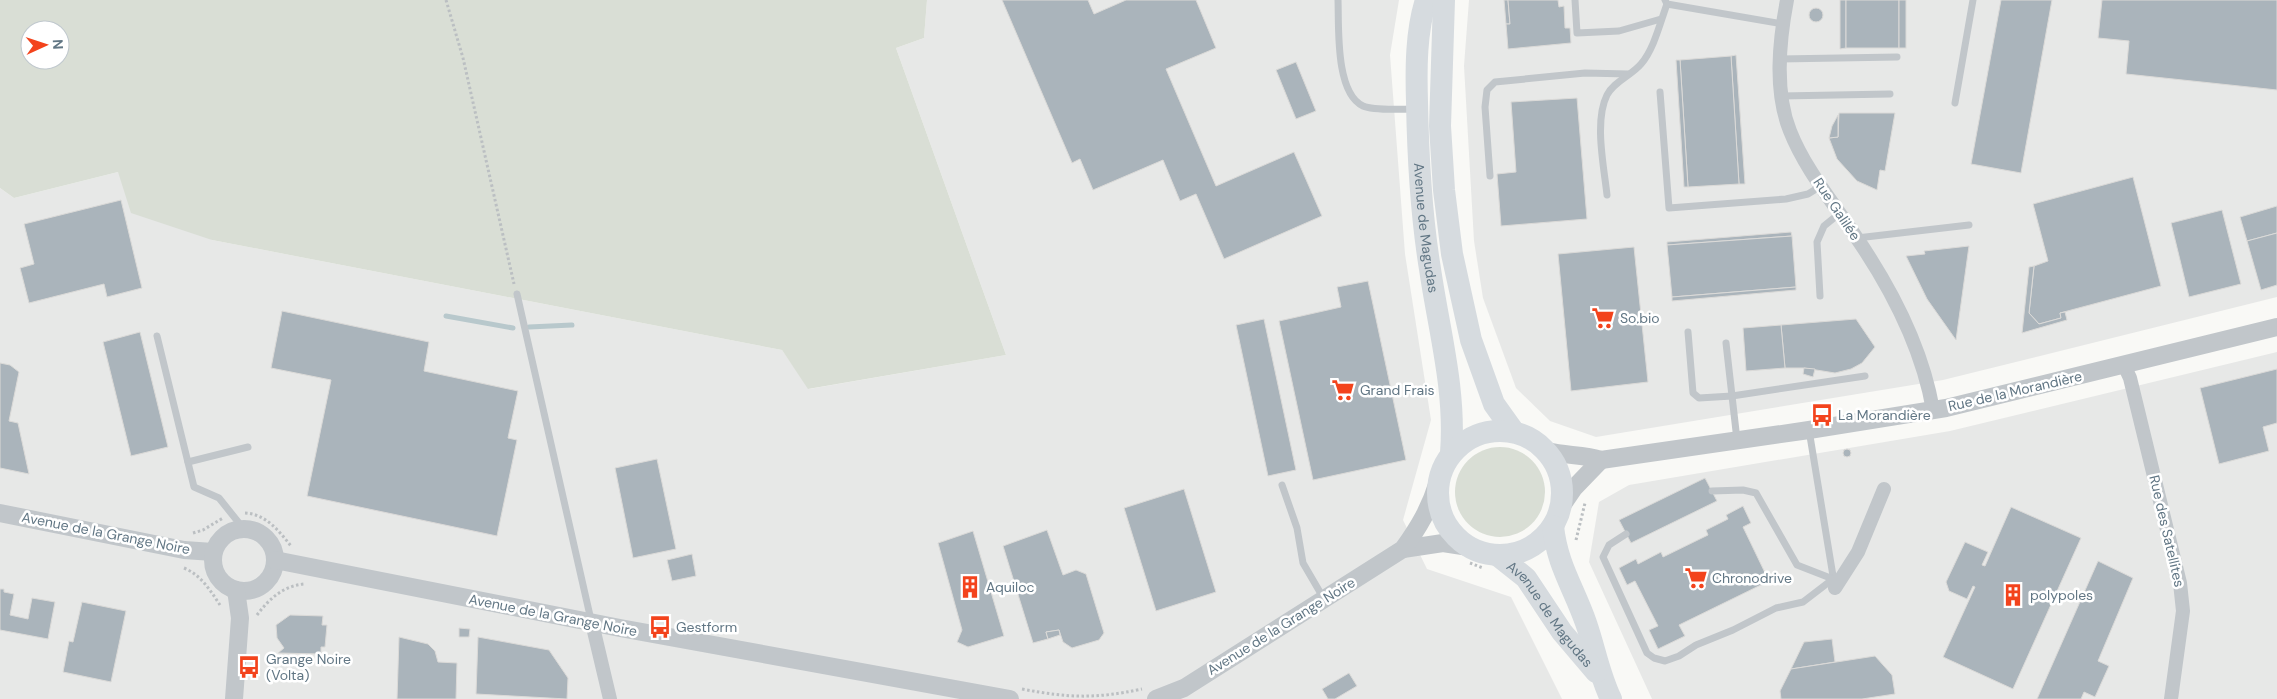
<svg xmlns="http://www.w3.org/2000/svg" width="2277" height="699" font-family="'DM Sans',sans-serif">
	<style>
		.built { fill: #e7e8e7 }
		.green { fill: #d9ded5; fill-rule: evenodd }
		.lines { fill: none; stroke-linecap: round; stroke-linejoin: round }
		.stream { stroke: #b8c8cc; stroke-width: 5 }
		.building { fill: #aab4bb; stroke: #dbdad8 }
		.path { stroke: #bbbfc2; stroke-width: 3; stroke-dasharray: 2.5 2.5; stroke-linecap: butt }
		.service { stroke: #c1c6ca; stroke-width: 7 }
		.minor { stroke: #c1c6ca; stroke-width: 14 }
		.tertiary { stroke: #c1c6ca; stroke-width: 18 }
		.primary { stroke: #d6dbdf; stroke-width: 22 }
		.labels { text-anchor: middle; stroke-width: 5; stroke-linejoin: round; paint-order: stroke }
		.street-label { font-size: 14px; fill: #617684; stroke: #fff }
		.poi-label { font-size: 14px; fill: #617684; stroke: #fff; text-anchor: start }
	</style>
	<rect width="100%" height="100%" fill="#f9f9f6"/>
	<g class="built">
		<path d="M927,0H1399L1390,55L1405,254L1431,420L1403,520L1427,569L1511,597L1562,699H0V188L14,198L118,172L212,240L782,350L809,389L1006,355L896,48L924,38Z"/>
		<path d="M1469,0H2277V297L1943,380L1596,437L1550,421L1516,388L1483,298L1474,241L1464,66Z"/>
		<path d="M2277,352V699H1652L1589,562L1599,502L1629,485L1950,431Z"/>
	</g>
	<g class="green">
		<path d="M0,0H927L924,38L896,48L1006,355L808,389L782,350L212,240L131,213L118,172L14,198L0,188ZM30,30H60V60H30Z"/>
		<circle cx="1500" cy="492" r="45"/>
	</g>
	<g class="lines">
		<g class="stream">
			<path d="M446,316L513,328"/>
			<path d="M529,327L572,325"/>
		</g>
	</g>
	<g class="building">
		<path d="M1002,0H1088L1094,14L1126,0H1196L1216,48L1166,69L1216,186L1294,152L1322,216L1224,259L1196,194L1180,201L1163,160L1093,190L1080,159L1072,163Z"/>
		<path d="M1504,0H1508L1510,24H1506Z"/>
		<path d="M1508,0H1558L1559,7L1564,6L1565,28H1570L1571,43L1508,49L1506,24H1510Z"/>
		<path d="M1840,0H1846V48L1840,49Z"/>
		<rect x="1846" y="0" width="53" height="48"/>
		<rect x="1899" y="0" width="7" height="48"/>
		<path d="M2001,0H2052L2021,173L1971,164Z"/>
		<path d="M2102,0H2277V90L2126,74L2129,41L2098,38Z"/>
		<circle cx="1816" cy="15" r="7"/>
		<path d="M1736,55L1745,184H1739L1731,56Z"/>
		<path d="M1731,56L1739,184L1688,187L1680,60Z"/>
		<path d="M1676,60H1680L1688,187H1684Z"/>
		<path d="M1296,62L1316,111L1296,119L1276,70Z"/>
		<path d="M1577,98L1587,219L1501,226L1497,174L1516,172L1511,102Z"/>
		<path d="M1839,113H1895L1885,171L1880,170L1877,190L1857,181L1837,159L1829,138L1838,137Z"/>
		<path d="M1838,115V137L1829,138L1832,126Z"/>
		<path d="M2133,177L2161,286L2060,313L2061,318L2039,324L2029,313L2034,266L2048,261L2033,204Z"/>
		<path d="M121,200L142,288L107,297L104,284L29,303L20,268L34,264L24,224Z"/>
		<path d="M2277,206V233L2247,241L2240,217Z"/>
		<path d="M2222,210L2241,284L2189,297L2171,223Z"/>
		<path d="M1791,232L1792,236L1667,245V242Z"/>
		<path d="M2277,233V285L2261,290L2247,241Z"/>
		<path d="M1792,236L1796,287L1672,297L1667,245Z"/>
		<path d="M1969,246L1956,340L1927,299L1906,256L1925,254L1924,251Z"/>
		<path d="M1634,247L1648,382L1571,391L1558,254Z"/>
		<path d="M2034,266L2029,313L2039,324L2061,318L2060,313L2065,312L2067,320L2022,333L2029,267Z"/>
		<path d="M1368,281L1406,460L1313,480L1279,321L1341,307L1337,287Z"/>
		<path d="M1796,287V290L1672,301V297Z"/>
		<path d="M282,311L429,342L424,371L518,391L508,438L517,440L497,536L307,496L331,380L271,368Z"/>
		<path d="M1264,319L1296,470L1268,476L1236,325Z"/>
		<path d="M1856,319L1875,347L1862,363L1851,369L1835,373L1804,368H1785L1781,325Z"/>
		<path d="M1781,325L1785,368L1746,371L1743,328Z"/>
		<path d="M140,332L168,447L131,456L103,342Z"/>
		<path d="M0,363L10,365L19,372L9,421L18,423L29,474L0,468Z"/>
		<path d="M1804,368L1815,369L1813,377L1803,374Z"/>
		<path d="M2277,369V423L2263,427L2269,451L2219,464L2200,388Z"/>
		<circle cx="1847" cy="453" r="4"/>
		<path d="M657,459L676,549L633,558L615,468Z"/>
		<path d="M1705,478L1717,501L1631,543L1619,520Z"/>
		<path d="M1184,489L1216,592L1156,611L1124,508Z"/>
		<path d="M1743,506L1751,523L1743,527L1769,581L1679,625L1685,636L1658,649L1649,630L1658,626L1635,581L1627,585L1619,568L1636,559L1638,564L1661,552L1663,557L1708,535L1706,530L1728,519L1726,515Z"/>
		<path d="M2011,507L2081,538L2013,689L1943,657L1975,587L1973,586L1967,599L1949,591L1946,582L1965,542L1988,552L1982,565L1985,566Z"/>
		<path d="M1047,530L1063,575L1076,570L1086,574L1104,633L1099,640L1072,648L1063,642L1059,630L1046,632L1048,639L1033,643L1003,546Z"/>
		<path d="M973,531L1004,636L968,647L957,642L962,630L938,543Z"/>
		<path d="M692,554L696,576L672,581L667,560Z"/>
		<path d="M2098,561L2133,578L2098,661L2109,666L2095,697L2084,692L2081,699H2037Z"/>
		<path d="M0,589H4V592L14,594L10,615L28,619L32,598L55,602L48,639L0,630Z"/>
		<path d="M82,602L126,611L111,682L63,672L69,641L73,642Z"/>
		<path d="M290,615L323,616L322,625H327L325,647H321V654L278,653L284,648L277,638L276,625Z"/>
		<path d="M459,628L470,629L469,637H459Z"/>
		<path d="M1059,630L1060,635L1048,639L1046,632Z"/>
		<path d="M399,637L428,644L435,651L438,662L457,663L456,699H397Z"/>
		<path d="M478,637L549,650L568,678L567,699L476,694Z"/>
		<path d="M1832,639L1835,662L1791,669L1804,642Z"/>
		<path d="M1875,656L1892,675L1895,694L1862,699H1781L1780,691L1791,669Z"/>
		<path d="M1349,673L1357,686L1335,699H1328L1322,689Z"/>
	</g>
	<g class="lines">
		<g class="path">
			<path d="M446,0L463,58L514,284"/>
			<path d="M245,513C266,514 279,531 291,546"/>
			<path d="M193,533L203,530L223,518"/>
			<path d="M1576,540L1585,503"/>
			<path d="M1470,563L1483,568"/>
			<path d="M184,568C201,575 210,590 220,605"/>
			<path d="M257,615C269,599 283,586 304,584"/>
			<path d="M1022,689C1069,698 1095,699 1142,689"/>
		</g>
		<g class="service">
			<path d="M1338,0C1339,26 1335,93 1363,106C1374,111 1401,109 1414,109"/>
			<path d="M1575,0L1577,33L1619,31L1661,19"/>
			<path d="M1665,0L1667,4L1783,24"/>
			<path d="M1780,59L1897,57"/>
			<path d="M1660,92L1669,208L1786,199L1808,194L1821,186"/>
			<path d="M1781,96L1890,94"/>
			<path d="M1955,103L1973,0"/>
			<path d="M1490,176L1485,107L1487,90L1495,82L1585,73L1628,74"/>
			<path d="M1607,195C1604,167 1594,121 1607,95C1614,81 1631,76 1641,64C1654,49 1660,23 1667,4"/>
			<path d="M1857,238L1969,225"/>
			<path d="M517,294L591,620"/>
			<path d="M1820,296L1817,242L1824,226L1840,213"/>
			<path d="M1688,332L1693,393L1699,398L1732,396L1865,376"/>
			<path d="M157,336L194,487L219,498L243,528"/>
			<path d="M1726,343L1737,440"/>
			<path d="M1809,430L1834,582"/>
			<path d="M188,462L248,447"/>
			<path d="M1282,485L1297,528L1303,563L1324,599"/>
			<path d="M1712,491L1743,490L1756,493L1797,565L1833,579"/>
			<path d="M1626,534L1609,545L1603,557L1647,653L1654,658L1665,661L1679,656L1696,645L1733,630L1776,608L1803,602L1833,579"/>
		</g>
		<g class="minor">
			<path d="M1787,0C1779,42 1774,91 1790,131C1805,169 1832,201 1854,234C1890,286 1922,347 1933,410"/>
			<path d="M2124,365L2130,378L2180,583L2183,611L2171,699"/>
			<path d="M1835,588L1858,552L1884,489"/>
			<path d="M592,623L610,699"/>
		</g>
		<g class="tertiary">
			<path d="M1547,451C1565,456 1583,454 1601,460L1809,430L1946,408L2277,327"/>
			<path d="M1561,507L1574,488L1601,460"/>
			<path d="M0,513L184,550L213,552"/>
			<circle cx="244" cy="560" r="31"/>
			<path d="M1403,549L1443,543L1469,547"/>
			<path d="M275,560L620,628L1010,699"/>
			<path d="M234,699L240,618L236,590"/>
			<path d="M1156,699L1184,688L1403,549C1419,527 1430,508 1438,482"/>
		</g>
		<g class="primary">
			<path id="s1" d="M1426,0C1416,31 1416,69 1417,102C1418,157 1421,214 1430,269C1439,331 1456,390 1451,453"/>
			<path d="M1444,0L1440,126L1444,190L1452,254L1471,340L1494,404L1514,432"/>
			<circle cx="1500" cy="493" r="62"/>
			<path d="M1553,526C1557,565 1574,588 1586,623C1595,649 1599,674 1611,699"/>
			<path id="s2" d="M1497,555L1526,578L1562,632L1596,672"/>
		</g>
	</g>
	<defs>
		<symbol id="supermarket-bare" viewBox="-9 -9 18 18"><path d="M-6-5.5h2.5l.6 2H6L4.5 2H-2.5L-4.4-4H-6ZM-1.5 3.2a1.3 1.3 0 1 0 .1 0ZM3 3.2a1.3 1.3 0 1 0 .1 0Z" fill="#f3431c" stroke="#fff" stroke-width="2.5" paint-order="stroke"/></symbol>
		<symbol id="bus-bare" viewBox="-9 -9 18 18"><path d="M-5-6H5V4H4V6H2V4H-2V6H-4V4H-5ZM-3.5-4V0h7V-4ZM-3.5 1.2v1.5H-2V1.2ZM2 1.2v1.5H3.5V1.2Z" fill="#f3431c" stroke="#fff" stroke-width="2.5" paint-order="stroke"/></symbol>
		<symbol id="building-bare" viewBox="-9 -9 18 18"><path d="M-4-6H4V6H1V3H-1V6H-4ZM-2.5-4.3h1.7v1.8h-1.7ZM.8-4.3h1.7v1.8H.8ZM-2.5-1h1.7V.8h-1.7ZM.8-1h1.7V.8H.8Z" fill="#f3431c" stroke="#fff" stroke-width="2.5" paint-order="stroke"/></symbol>
	</defs>
	<g fill-rule="evenodd">
		<use href="#supermarket-bare" x="1587" y="302" width="32" height="32"/>
		<use href="#supermarket-bare" x="1327" y="374" width="32" height="32"/>
		<use href="#bus-bare" x="1806" y="399" width="32" height="32"/>
		<use href="#supermarket-bare" x="1680" y="562" width="32" height="32"/>
		<use href="#building-bare" x="954" y="571" width="32" height="32"/>
		<use href="#building-bare" x="1997" y="579" width="32" height="32"/>
		<use href="#bus-bare" x="644" y="611" width="32" height="32"/>
		<use href="#bus-bare" x="233" y="651" width="32" height="32"/>
	</g>
	<g class="labels">
		<g class="street-label">
			<text transform="translate(1837 209) rotate(56)" y="5">Rue Galilée</text>
			<text dy="5" stroke="none"><textPath href="#s1" startOffset="229">Avenue de Magudas</textPath></text>
			<text transform="translate(2015 391) rotate(-13)" y="5">Rue de la Morandière</text>
			<text transform="translate(2167 531) rotate(77)" y="5">Rue des Satellites</text>
			<text transform="translate(106 533) rotate(11)" y="5">Avenue de la Grange Noire</text>
			<text transform="translate(553 615) rotate(11)" y="5">Avenue de la Grange Noire</text>
			<text dy="5" stroke="none"><textPath href="#s2" startOffset="80">Avenue de Magudas</textPath></text>
			<text transform="translate(1281 626) rotate(-32)" y="5">Avenue de la Grange Noire</text>
		</g>
		<g class="poi-label">
			<text x="1620" y="323">So.bio</text>
			<text x="1360" y="395">Grand Frais</text>
			<text x="1838" y="420">La Morandière</text>
			<text x="1712" y="583">Chronodrive</text>
			<text x="986" y="592">Aquiloc</text>
			<text x="2030" y="600">polypoles</text>
			<text x="676" y="632">Gestform</text>
			<text x="266" y="664">Grange Noire<tspan x="266" dy="16">(Volta)</tspan></text>
		</g>
	</g>
	<g transform="translate(45 45) rotate(87)"><circle r="24" fill="#ffffff" stroke="#c0c8ce"/>
	<path d="M0-4L9 19L0 12L-9 19Z" fill="#f3431c"/>
	<text y="-8" font-size="14" font-weight="bold" text-anchor="middle" fill="#617684">N</text>
	</g>
</svg>
